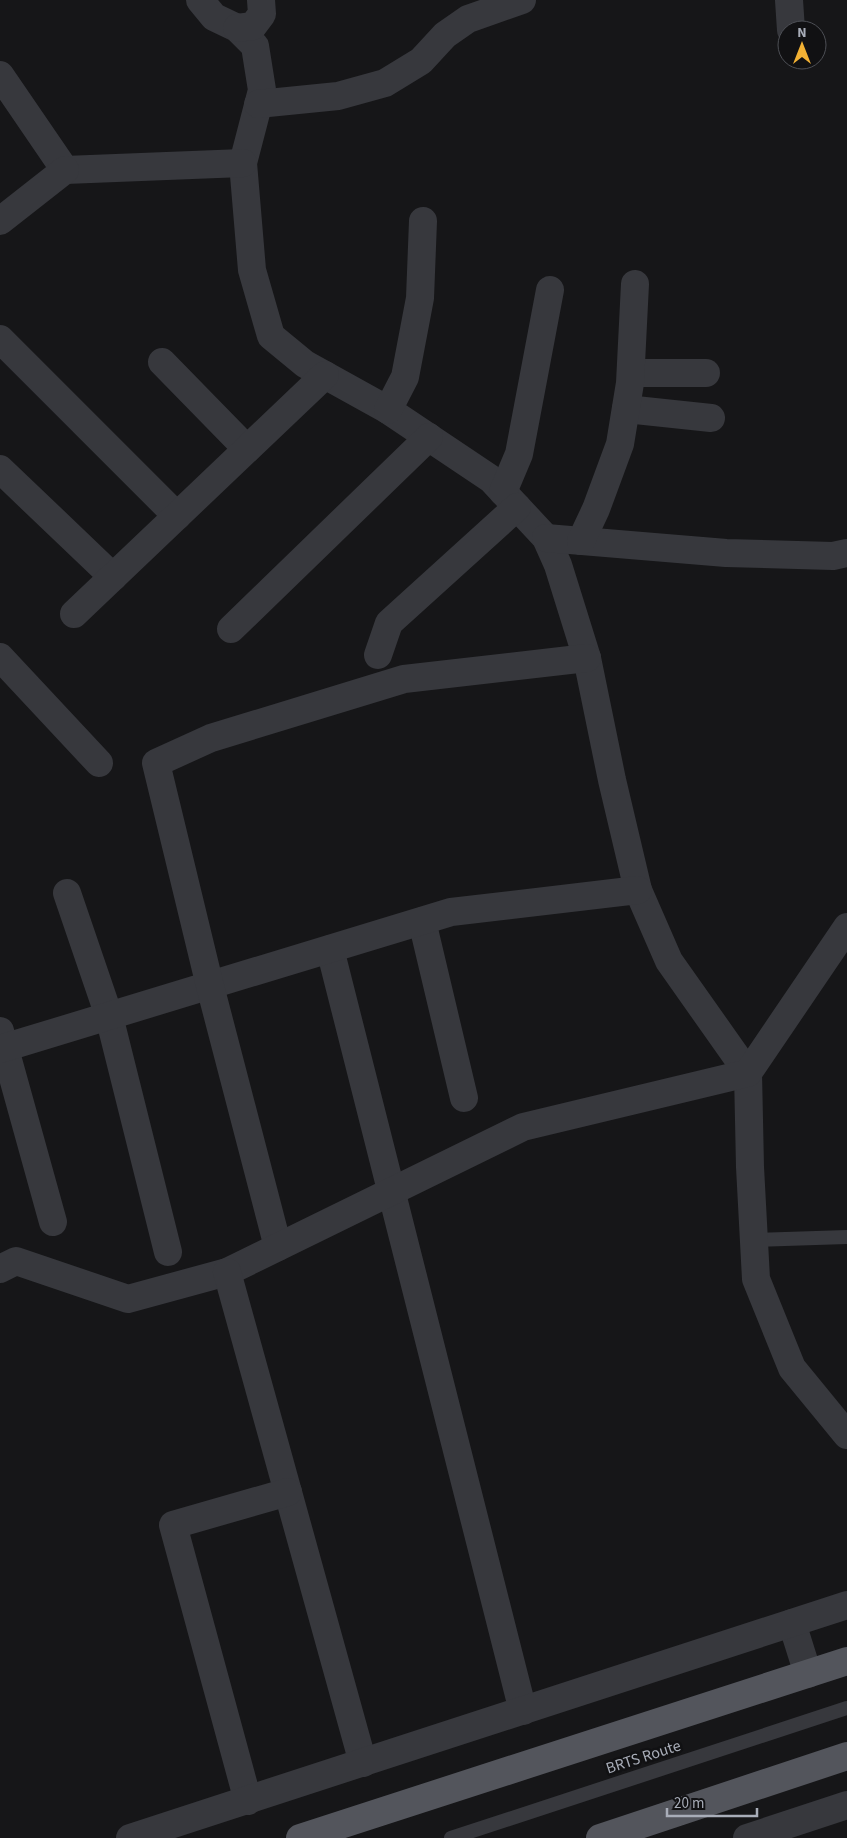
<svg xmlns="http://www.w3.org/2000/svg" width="847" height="1838" font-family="'Source Sans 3',sans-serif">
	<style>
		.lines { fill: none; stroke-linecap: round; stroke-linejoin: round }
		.service { stroke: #37383d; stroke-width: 14 }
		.minor { stroke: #37383d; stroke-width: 28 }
		.tertiary { stroke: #37383d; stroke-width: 28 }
		.primary { stroke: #53555c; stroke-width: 28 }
		.labels { text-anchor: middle; stroke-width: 5; stroke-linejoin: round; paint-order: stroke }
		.street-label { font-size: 16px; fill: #a8adb8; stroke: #111113 }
	</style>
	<rect width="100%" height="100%" fill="#161618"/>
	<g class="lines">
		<g class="service">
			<path d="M754,1240L847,1237"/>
			<path d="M451,1838L847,1708"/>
		</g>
		<g class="minor">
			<path d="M200,0L214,17L237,28L255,46L262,90L243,163L252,270L271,336L305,364L388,410L491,479L546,538L558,565L587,658L612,780L638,890L669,961L748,1073L750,1167L756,1279L792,1368L847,1435"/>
			<path d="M789,0L791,30"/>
			<path d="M237,28L253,26L262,14L261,0"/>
			<path d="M0,75L65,170L243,163"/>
			<path d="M258,104L338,96L385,83L421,61L445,35L468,19L522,0"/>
			<path d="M0,221L65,170"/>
			<path d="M0,339L177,516"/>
			<path d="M162,362L247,449"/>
			<path d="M631,373H706"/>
			<path d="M626,409L711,418"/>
			<path d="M388,410L405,377L420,298L423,221"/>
			<path d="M0,469L113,577"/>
			<path d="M503,492L519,454L550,290"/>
			<path d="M546,538L726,553L833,556L847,553"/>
			<path d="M581,541L596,509L620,444L630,383L635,284"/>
			<path d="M74,614L325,375"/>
			<path d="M231,629L429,437"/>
			<path d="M378,655L389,623L517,507"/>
			<path d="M0,657L99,763"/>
			<path d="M67,893L109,1016L168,1252"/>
			<path d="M422,921L464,1098"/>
			<path d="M330,949L523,1711"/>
			<path d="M0,1031L53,1222"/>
			<path d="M0,1049L451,912L638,890"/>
			<path d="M278,1247L210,986L156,763L211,738L404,679L587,658"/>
			<path d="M0,1269L16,1261L128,1299L227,1272L523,1127L748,1073L847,927"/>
			<path d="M227,1272L363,1763"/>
			<path d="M248,1801L173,1525L288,1492"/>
		</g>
		<g class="tertiary">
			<path d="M792,1623L808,1674"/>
			<path d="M130,1838L847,1605"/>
			<path d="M747,1838L847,1805"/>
		</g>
		<g class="primary">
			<path d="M300,1838L847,1661"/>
			<path d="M600,1838L847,1756"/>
		</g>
	</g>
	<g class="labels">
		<g class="street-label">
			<text transform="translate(643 1756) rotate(-18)" y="6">BRTS Route</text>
		</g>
	</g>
	<g transform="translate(802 45)"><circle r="24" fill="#111113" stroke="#4d4f55"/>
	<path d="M0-4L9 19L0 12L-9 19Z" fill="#f2b134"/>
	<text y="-8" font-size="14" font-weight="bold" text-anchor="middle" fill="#a8adb8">N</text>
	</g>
	<path d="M667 1808v8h90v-8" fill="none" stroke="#a8adb8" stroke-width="2.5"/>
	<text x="674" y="1808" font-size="15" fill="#a8adb8" stroke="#111113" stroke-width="4" paint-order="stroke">20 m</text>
</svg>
